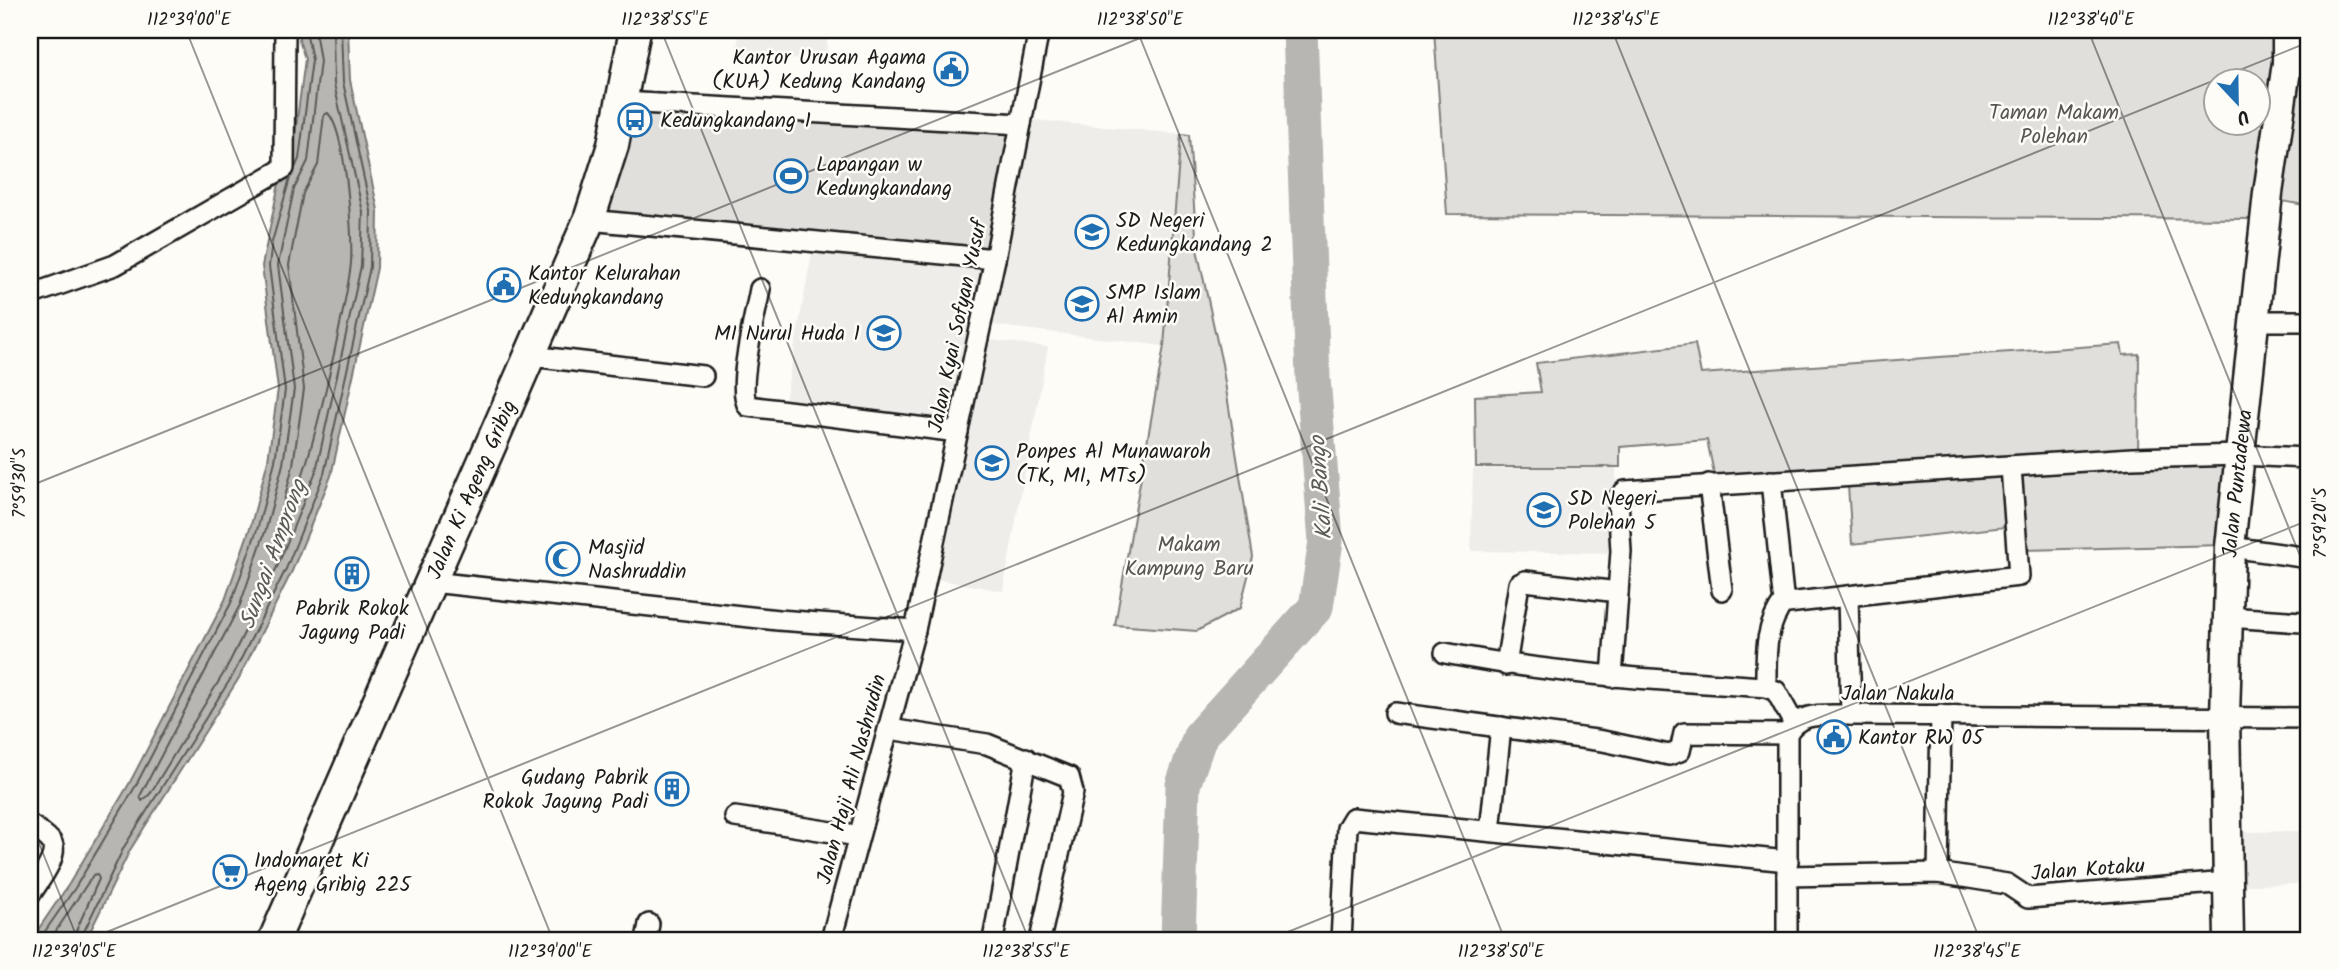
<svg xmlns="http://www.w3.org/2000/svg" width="2339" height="970" font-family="Kalam,sans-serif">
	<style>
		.built { fill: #eeede9 }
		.green { fill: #e0dfdb; stroke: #7e7e7c; stroke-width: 2; fill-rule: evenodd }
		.water { fill: #b7b6b2; stroke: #797876; stroke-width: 2 }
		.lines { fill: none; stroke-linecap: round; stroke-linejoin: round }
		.shore { stroke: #5a5a58; stroke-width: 2 }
		.river { stroke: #b7b6b2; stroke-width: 35 }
		.street-casing { stroke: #1c1c1c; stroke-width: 24 }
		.secondary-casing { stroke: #1c1c1c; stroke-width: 33 }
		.primary-casing { stroke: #1c1c1c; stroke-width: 35 }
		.street { stroke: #fdfcf7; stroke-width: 19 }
		.secondary { stroke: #fdfcf7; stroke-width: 28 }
		.primary { stroke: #fdfcf7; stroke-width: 30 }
		.ticks { fill: none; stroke: #1c1c1c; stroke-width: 2; stroke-opacity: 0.45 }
		.labels { text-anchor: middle; stroke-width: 5; stroke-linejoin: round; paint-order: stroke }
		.poi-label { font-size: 21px; fill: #1c1c1c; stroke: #fdfcf7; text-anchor: start }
		.park-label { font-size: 21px; fill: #575655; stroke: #fdfcf7 }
		.street-label { font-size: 21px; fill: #1c1c1c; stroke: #fdfcf7 }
		.water-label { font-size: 23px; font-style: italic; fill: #5a5a58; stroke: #fdfcf7 }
		.neatline { fill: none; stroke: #1c1c1c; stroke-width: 2.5 }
		.ticks-label { font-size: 18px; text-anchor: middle; fill: #1c1c1c }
	</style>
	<rect width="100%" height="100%" fill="#fdfcf7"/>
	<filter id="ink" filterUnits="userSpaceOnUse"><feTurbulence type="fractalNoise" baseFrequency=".0143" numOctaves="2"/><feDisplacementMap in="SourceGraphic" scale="14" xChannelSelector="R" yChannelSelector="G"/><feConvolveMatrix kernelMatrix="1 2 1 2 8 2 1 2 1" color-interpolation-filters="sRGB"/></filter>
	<g filter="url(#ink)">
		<g class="built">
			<path d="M739,30H828L826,61L736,57Z"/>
			<path d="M918,30H1032L1016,41Z"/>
			<path d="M1033,120L1181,134L1164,346L992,325Z"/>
			<path d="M813,247L984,261L952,424L784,406Z"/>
			<path d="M982,339L1048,347L1003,591L935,579Z"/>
			<path d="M1616,467L1617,553L1471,551L1473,469Z"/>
			<path d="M2309,831V884L2240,885L2238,832Z"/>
		</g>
		<g class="green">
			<path d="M1434,30H2275L2273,73L2252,219L1447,214ZM2216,80H2258V122H2216Z"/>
			<path d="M2300,30H2309V206L2282,201Z"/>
			<path d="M637,111L1009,134L986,249L607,213Z"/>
			<path d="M1181,134L1189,135L1197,249L1222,364L1253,557L1240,608L1197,631L1115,625L1164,346Z"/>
			<path d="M1695,344L1701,374L2121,344L2123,355L2139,354L2138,462L2230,459L2223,545L2019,550L2014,526L1852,544L1847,471L1715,478L1707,440L1620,447V467H1476L1475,396L1541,392L1536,363Z"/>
		</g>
		<path class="water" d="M300,30H348L350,80L378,210L377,268L331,476L292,571L239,678L130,850L86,940H31L69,884L129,784L225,600L251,525L268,460L278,389L262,266L279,183L292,158L305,59L299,40Z"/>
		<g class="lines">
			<g class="shore">
				<path d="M315,30L320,61L308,161L294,189L278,265L294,389L283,464L266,529L240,605L140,796L142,801L150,794L225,671L278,565L316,471L361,266L363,212L334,84L333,30"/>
				<path d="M328,113C346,133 353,234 351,263C348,297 306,493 287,509L283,505L293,465L304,389L289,265L303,193L318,165L324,115Z"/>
				<path d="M295,168L299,159L312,60L306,30"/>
				<path d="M39,940L75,888L135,787L231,603L258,527L275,461L285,390L269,266L272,242L290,178"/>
				<path d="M50,940L93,875L97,874L99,879L72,940"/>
				<path d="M80,940L124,847L233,675L286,569L324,474L370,267L371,211L343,82L341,30"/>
			</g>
			<path class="river" d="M1178,940L1183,785L1200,736L1316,607L1326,541L1313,378L1300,30"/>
			<defs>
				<g id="street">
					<path d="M622,102L1021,124"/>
					<path d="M589,220L995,259"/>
					<path d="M760,289C756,312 736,389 748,406L958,432"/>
					<path d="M30,295L115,265L284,168L285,30"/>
					<path d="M2253,321H2309"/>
					<path d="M531,356L703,376"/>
					<path d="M1771,481L1783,595L1788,603L2019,576L2011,467"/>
					<path d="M1709,484L1722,590"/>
					<path d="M2230,547L2309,558"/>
					<path d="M432,582L778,620L915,630"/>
					<path d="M1848,596L1851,715"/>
					<path d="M2227,617L2302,622"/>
					<path d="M1445,653C1551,674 1659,680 1766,687L1776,691L1793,722"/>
					<path d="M1506,665L1519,584L1525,581L1618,592"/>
					<path d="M1612,677L1621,551L1618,499L1625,491L2132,458L2239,455L2309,458"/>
					<path d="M1766,687C1766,653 1764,628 1785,600"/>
					<path d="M1395,713L1603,741L1669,755L1680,751L1684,733L1787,734"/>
					<path d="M889,729L987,744L1069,777L1073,792L1040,940"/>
					<path d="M735,817L858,836"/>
					<path d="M30,825C37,830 48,836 52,843C59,857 37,883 30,895"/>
					<path d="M1490,831L1501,727"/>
					<path d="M1938,873L1941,715"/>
					<path d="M1787,876L1938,873L2007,884L2028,898L2228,882"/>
					<path d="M646,940L649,924"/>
					<path d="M831,940L915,630L995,259L1039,30"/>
					<path d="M993,940L1026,758"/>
					<path d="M1341,940L1347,828L1353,818L1788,861"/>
					<path d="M1787,940V734C1799,710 1827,716 1851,715L2309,718"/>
				</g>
				<g id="secondary">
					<path id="s1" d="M2229,940L2225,716L2230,547L2268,193L2287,63V30"/>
				</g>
				<g id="primary">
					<path id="s2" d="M274,940L589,220L613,145L635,30"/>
				</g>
			</defs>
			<use href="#street" class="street-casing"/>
			<use href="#secondary" class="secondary-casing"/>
			<use href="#primary" class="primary-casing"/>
			<use href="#street" class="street"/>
			<use href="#secondary" class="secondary"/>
			<use href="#primary" class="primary"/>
		</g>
	</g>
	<path class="ticks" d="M186,30L553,940M661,30L1029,940M1137,30L1505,940M1612,30L1980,940M2088,30L2309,578M30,486L1160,30M30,821L78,940M87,940L2309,42M1268,940L2309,520"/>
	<defs>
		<symbol id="civic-ring" viewBox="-11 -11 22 22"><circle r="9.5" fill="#fdfcf7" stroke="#1f6fb2" stroke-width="1.5"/><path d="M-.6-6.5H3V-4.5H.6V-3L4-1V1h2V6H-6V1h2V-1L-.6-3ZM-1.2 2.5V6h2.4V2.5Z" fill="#1f6fb2"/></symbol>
		<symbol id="bus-ring" viewBox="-11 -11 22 22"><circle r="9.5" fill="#fdfcf7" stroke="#1f6fb2" stroke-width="1.5"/><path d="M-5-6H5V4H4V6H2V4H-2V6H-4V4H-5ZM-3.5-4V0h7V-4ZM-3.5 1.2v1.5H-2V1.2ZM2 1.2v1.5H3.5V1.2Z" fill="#1f6fb2"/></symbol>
		<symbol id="stadium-ring" viewBox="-11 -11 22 22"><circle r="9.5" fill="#fdfcf7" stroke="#1f6fb2" stroke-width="1.5"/><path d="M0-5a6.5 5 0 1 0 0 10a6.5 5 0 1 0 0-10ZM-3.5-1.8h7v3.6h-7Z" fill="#1f6fb2"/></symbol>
		<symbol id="school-ring" viewBox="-11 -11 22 22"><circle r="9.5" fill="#fdfcf7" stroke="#1f6fb2" stroke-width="1.5"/><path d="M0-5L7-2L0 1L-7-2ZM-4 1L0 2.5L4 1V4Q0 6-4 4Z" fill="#1f6fb2"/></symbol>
		<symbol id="mosque-ring" viewBox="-11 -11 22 22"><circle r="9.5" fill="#fdfcf7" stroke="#1f6fb2" stroke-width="1.5"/><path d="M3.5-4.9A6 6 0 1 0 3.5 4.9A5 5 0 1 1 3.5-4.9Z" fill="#1f6fb2"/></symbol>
		<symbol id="building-ring" viewBox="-11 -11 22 22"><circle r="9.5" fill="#fdfcf7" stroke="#1f6fb2" stroke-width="1.5"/><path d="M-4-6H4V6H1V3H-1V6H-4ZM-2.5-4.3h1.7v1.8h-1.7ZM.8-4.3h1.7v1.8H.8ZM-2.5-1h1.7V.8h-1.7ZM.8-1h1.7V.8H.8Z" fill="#1f6fb2"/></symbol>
		<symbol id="supermarket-ring" viewBox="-11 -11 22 22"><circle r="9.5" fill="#fdfcf7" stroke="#1f6fb2" stroke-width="1.5"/><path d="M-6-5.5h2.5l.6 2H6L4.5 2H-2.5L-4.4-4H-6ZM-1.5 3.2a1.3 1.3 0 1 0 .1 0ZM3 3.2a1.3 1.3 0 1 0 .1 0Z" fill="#1f6fb2"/></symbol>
	</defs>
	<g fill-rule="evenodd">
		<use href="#civic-ring" x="932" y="50" width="38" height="38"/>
		<use href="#bus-ring" x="616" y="101" width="38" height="38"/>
		<use href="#stadium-ring" x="772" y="157" width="38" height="38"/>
		<use href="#school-ring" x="1073" y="213" width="38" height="38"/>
		<use href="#civic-ring" x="485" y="266" width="38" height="38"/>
		<use href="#school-ring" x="1063" y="285" width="38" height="38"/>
		<use href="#school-ring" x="865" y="314" width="38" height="38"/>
		<use href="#school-ring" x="973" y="444" width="38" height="38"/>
		<use href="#school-ring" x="1525" y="491" width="38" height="38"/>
		<use href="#mosque-ring" x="544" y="540" width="38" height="38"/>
		<use href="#building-ring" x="333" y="555" width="38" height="38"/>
		<use href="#civic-ring" x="1815" y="718" width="38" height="38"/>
		<use href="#building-ring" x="653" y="770" width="38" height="38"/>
		<use href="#supermarket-ring" x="211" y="853" width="38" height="38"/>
	</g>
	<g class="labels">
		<g class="poi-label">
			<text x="926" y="64" text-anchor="end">Kantor Urusan Agama<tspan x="926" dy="24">(KUA) Kedung Kandang</tspan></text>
			<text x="660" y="127">Kedungkandang 1</text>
			<text x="816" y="171">Lapangan w<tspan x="816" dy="24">Kedungkandang</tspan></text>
			<text x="1116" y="227">SD Negeri<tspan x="1116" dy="24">Kedungkandang 2</tspan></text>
			<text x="528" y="280">Kantor Kelurahan<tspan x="528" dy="24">Kedungkandang</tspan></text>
			<text x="1106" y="299">SMP Islam<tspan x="1106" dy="24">Al Amin</tspan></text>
			<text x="860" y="340" text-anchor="end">MI Nurul Huda 1</text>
			<text x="1016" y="458">Ponpes Al Munawaroh<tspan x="1016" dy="24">(TK, MI, MTs)</tspan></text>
			<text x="1568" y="505">SD Negeri<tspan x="1568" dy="24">Polehan 5</tspan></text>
			<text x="588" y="554">Masjid<tspan x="588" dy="24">Nashruddin</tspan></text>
			<text x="352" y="615" text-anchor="middle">Pabrik Rokok<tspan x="352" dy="24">Jagung Padi</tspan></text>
			<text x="1858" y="744">Kantor RW 05</text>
			<text x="648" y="784" text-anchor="end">Gudang Pabrik<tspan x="648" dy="24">Rokok Jagung Padi</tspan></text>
			<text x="254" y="867">Indomaret Ki<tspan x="254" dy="24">Ageng Gribig 225</tspan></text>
		</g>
		<g class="park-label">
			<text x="2054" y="119">Taman Makam<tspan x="2054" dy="24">Polehan</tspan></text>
			<text x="1189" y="551">Makam<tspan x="1189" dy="24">Kampung Baru</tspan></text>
		</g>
		<g class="street-label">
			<text transform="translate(957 326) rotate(-78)" y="7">Jalan Kyai Sofyan Yusuf</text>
			<text dy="7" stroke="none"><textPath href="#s1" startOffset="457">Jalan Puntadewa</textPath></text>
			<text dy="7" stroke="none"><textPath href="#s2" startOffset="492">Jalan Ki Ageng Gribig</textPath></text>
			<text x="1898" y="700">Jalan Nakula</text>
			<text transform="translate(851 779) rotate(-75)" y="7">Jalan Haji Ali Nashrudin</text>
			<text transform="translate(2088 869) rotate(-4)" y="7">Jalan Kotaku</text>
		</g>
		<g class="water-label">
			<text transform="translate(1320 488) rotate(-94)" y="8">Kali Bango</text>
			<text transform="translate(272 554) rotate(-70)" y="8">Sungai Amprong</text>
		</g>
	</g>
	<rect width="2339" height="970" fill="none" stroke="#fdfcf7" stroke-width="77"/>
	<g transform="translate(2237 102) rotate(158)"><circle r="33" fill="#fdfcf7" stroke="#a3a29f" stroke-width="2"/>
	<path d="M0-5L12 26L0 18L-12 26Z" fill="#1f6fb2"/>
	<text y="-10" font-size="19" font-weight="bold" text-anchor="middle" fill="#1c1c1c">U</text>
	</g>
	<rect x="38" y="38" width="2262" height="894" class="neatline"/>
	<g class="ticks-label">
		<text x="189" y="25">112°39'00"E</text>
		<text x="665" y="25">112°38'55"E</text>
		<text x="1140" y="25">112°38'50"E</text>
		<text x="1616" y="25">112°38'45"E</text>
		<text x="2091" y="25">112°38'40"E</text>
		<text transform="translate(19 483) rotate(-90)" y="6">7°59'30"S</text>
		<text transform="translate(2320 523) rotate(-90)" y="6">7°59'20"S</text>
		<text x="74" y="957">112°39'05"E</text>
		<text x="550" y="957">112°39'00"E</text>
		<text x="1026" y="957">112°38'55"E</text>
		<text x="1501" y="957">112°38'50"E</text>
		<text x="1977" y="957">112°38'45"E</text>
	</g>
</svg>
